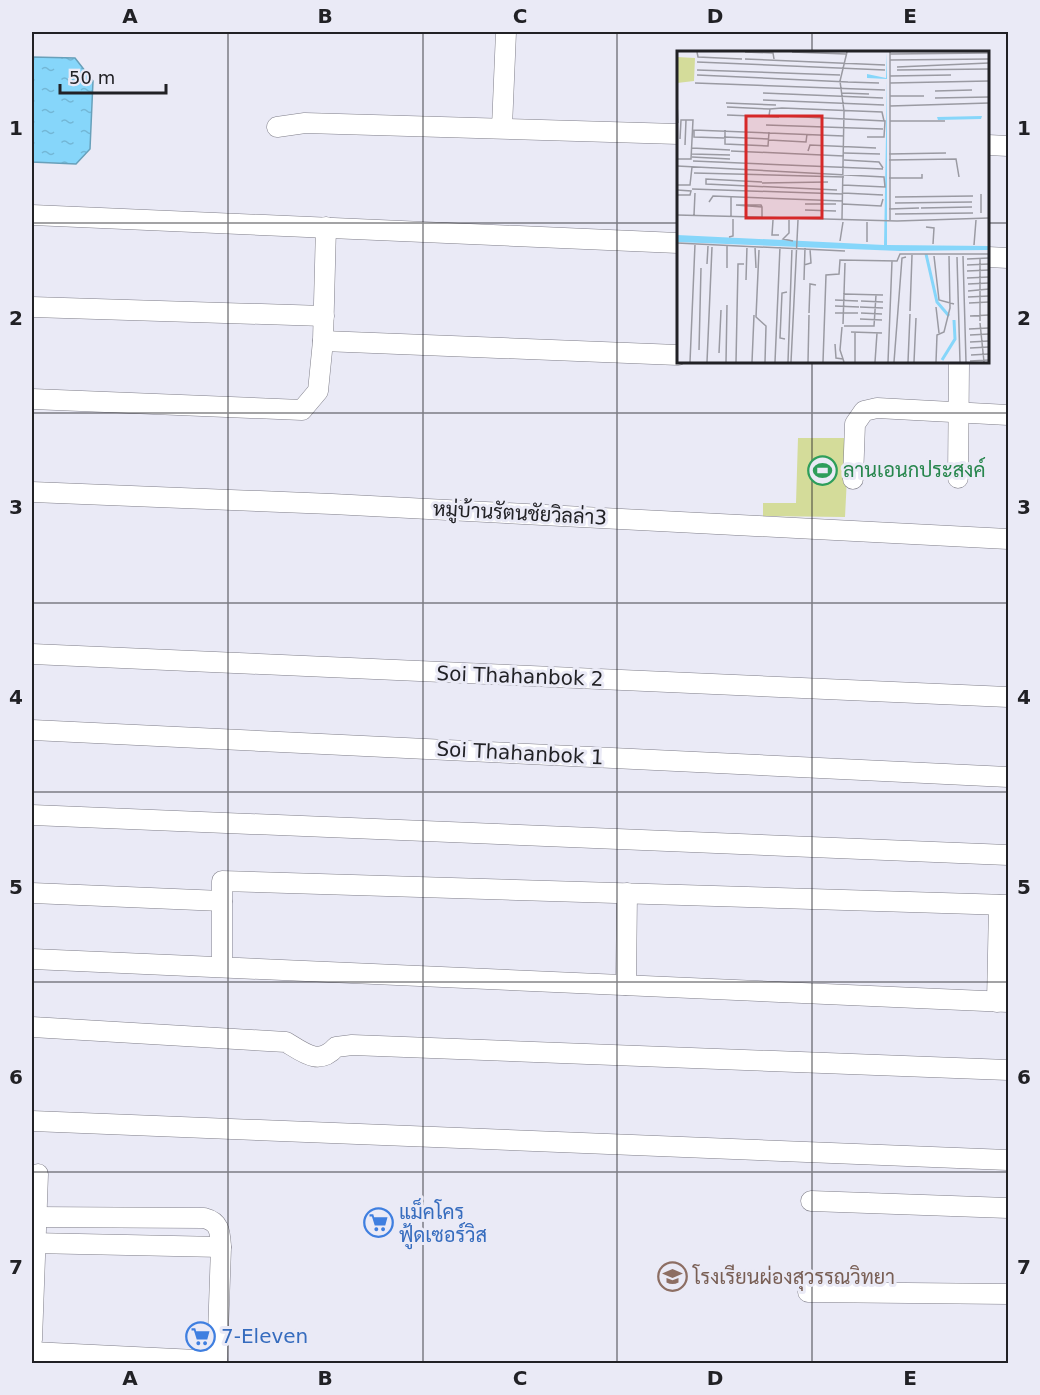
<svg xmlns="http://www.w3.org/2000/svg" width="1040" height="1395" font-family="'DejaVu Sans',Sarabun,sans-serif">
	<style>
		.garden { fill: #d4dc9a }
		.water { fill: url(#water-ripples); stroke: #68a0ba; stroke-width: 1.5 }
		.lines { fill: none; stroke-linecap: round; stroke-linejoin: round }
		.minor-casing { stroke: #7f7e89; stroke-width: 21 }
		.minor { stroke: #fff; stroke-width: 20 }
		.grid { fill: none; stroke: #212125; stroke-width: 1.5; stroke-opacity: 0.55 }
		.labels { text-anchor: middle; stroke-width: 6; stroke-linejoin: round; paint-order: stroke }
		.leisure-label { font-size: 20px; fill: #27864d; stroke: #eaeaf6; text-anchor: start }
		.street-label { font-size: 20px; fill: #212125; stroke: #eaeaf6 }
		.shop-label { font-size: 20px; fill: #366cbe; stroke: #eaeaf6; text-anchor: start }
		.education-label { font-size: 20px; fill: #785e54; stroke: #eaeaf6; text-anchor: start }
		.inset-river { fill: none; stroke: #86d6fa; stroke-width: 3 }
		.inset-road { fill: none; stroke: #9a9aa2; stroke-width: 1.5 }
		.view { fill: #d62828; fill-opacity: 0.15; stroke: #d62828; stroke-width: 3 }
		.inset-edge { fill: none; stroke: #212125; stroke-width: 3 }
		.neatline { fill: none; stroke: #212125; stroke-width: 2 }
		.grid-label { font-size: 20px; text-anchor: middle; font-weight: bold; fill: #212125 }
	</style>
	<defs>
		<pattern id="water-ripples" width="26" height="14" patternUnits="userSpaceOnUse" patternTransform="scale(1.5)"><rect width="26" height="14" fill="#86d6fa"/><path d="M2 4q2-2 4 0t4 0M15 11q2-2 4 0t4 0" fill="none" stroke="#73b7d6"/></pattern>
	</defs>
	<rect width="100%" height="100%" fill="#eaeaf6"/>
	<path class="garden" d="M798,438H849L845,517L763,516V503H796Z"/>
	<path class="water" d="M32,57L75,58L93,81L90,149L76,164L32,162Z"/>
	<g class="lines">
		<defs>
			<g id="minor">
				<path d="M277,127L305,123L678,134"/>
				<path d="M502,127L506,32"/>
				<path d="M988,145L1008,146"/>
				<path d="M32,215L678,243"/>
				<path d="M988,257L1008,258"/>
				<path d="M32,307L324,316"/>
				<path d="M323,341L678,355"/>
				<path d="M32,399L302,410L318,391L323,341L326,227"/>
				<path d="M958,478L959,364"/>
				<path d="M853,479L855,424L864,411L877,408L1008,415"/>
				<path d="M32,492L332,504L1008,539"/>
				<path d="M32,654L1008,697"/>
				<path d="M32,730L1008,777"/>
				<path d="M32,815L1008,855"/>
				<path d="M32,893L222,901"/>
				<path d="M32,959L1008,1002"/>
				<path d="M222,967V881L1008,905"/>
				<path d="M626,985L627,893"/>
				<path d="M997,1002L999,905"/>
				<path d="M32,1027L286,1042C304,1053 319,1066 336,1047L352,1045L1008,1070"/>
				<path d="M32,1121L1008,1160"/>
				<path d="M811,1201L1008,1208"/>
				<path d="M32,1217L204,1218C220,1222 220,1232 221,1247L217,1364"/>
				<path d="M32,1243L221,1247"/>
				<path d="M808,1292L1008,1294"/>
				<path d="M32,1340L38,1174"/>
				<path d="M32,1352L217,1361"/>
			</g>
		</defs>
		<use href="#minor" class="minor-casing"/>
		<use href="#minor" class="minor"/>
	</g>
	<path class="grid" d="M228,32V1364M423,32V1364M617,32V1364M812,32V52M32,223H678M988,223H1008M812,362V1364M32,413H1008M32,603H1008M32,792H1008M32,982H1008M32,1172H1008"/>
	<defs>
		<symbol id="stadium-ring" viewBox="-11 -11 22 22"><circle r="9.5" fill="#eaeaf6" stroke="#2e9e5b" stroke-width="1.5"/><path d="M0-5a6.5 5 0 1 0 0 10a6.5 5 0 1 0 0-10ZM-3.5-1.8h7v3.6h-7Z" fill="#2e9e5b"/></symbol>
		<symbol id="supermarket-ring" viewBox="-11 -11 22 22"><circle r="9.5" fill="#eaeaf6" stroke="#3f7fe0" stroke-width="1.5"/><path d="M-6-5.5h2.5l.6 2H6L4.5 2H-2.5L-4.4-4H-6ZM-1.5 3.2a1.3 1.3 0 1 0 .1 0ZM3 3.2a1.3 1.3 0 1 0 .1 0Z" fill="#3f7fe0"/></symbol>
		<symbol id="school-ring" viewBox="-11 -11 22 22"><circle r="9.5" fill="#eaeaf6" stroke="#8d6e63" stroke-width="1.5"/><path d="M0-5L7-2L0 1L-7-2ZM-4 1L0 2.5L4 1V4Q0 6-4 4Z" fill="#8d6e63"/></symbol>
	</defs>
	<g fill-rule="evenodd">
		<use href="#stadium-ring" x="806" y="454" width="33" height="33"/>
		<use href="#supermarket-ring" x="362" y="1206" width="33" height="33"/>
		<use href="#school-ring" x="656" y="1260" width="33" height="33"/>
		<use href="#supermarket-ring" x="184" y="1320" width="33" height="33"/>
	</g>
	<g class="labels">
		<g class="leisure-label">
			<text x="843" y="477">ลานเอนกประสงค์</text>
		</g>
		<g class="street-label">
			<text transform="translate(520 513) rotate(3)" y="7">หมู่บ้านรัตนชัยวิลล่า3</text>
			<text transform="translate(520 676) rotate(2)" y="7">Soi Thahanbok 2</text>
			<text transform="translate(520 753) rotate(3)" y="7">Soi Thahanbok 1</text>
		</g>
		<g class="shop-label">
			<text x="399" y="1219">แม็คโคร<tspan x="399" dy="23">ฟู้ดเซอร์วิส</tspan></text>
			<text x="221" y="1343">7-Eleven</text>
		</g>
		<g class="education-label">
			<text x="693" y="1284">โรงเรียนผ่องสุวรรณวิทยา</text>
		</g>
	</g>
	<g transform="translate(677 51)">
		<rect width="312" height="312" fill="#eaeaf6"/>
		<path d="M0,6L18,7L17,30L0,32Z" fill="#d4dc9a"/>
		<path d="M210,1V194L312,195V199L223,200L0,191V184L207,194L210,28L190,27V23L209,27ZM305,65L304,68L261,69L260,66Z" fill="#86d6fa"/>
		<path class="inset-river" d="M249,203L260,251L272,265M265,309L278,288L277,269"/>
		<path class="inset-road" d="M20,1L21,6L65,8M68,1L96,2L97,8M115,1L169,3M213,3L312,2M68,8L208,14M213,9L312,8M20,11L208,19M220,16L312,12M20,19L163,24M220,19L312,18M20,24L171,31M213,25L274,24M170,31L202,32M18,32L208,39M213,32L312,30M258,40L295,39M86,42L206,47M165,42L192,43M213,45H247M258,47L312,46M86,49L207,54M0,52L1,72M49,52L99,54M213,55L312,52M50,56L93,58M50,64L102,66M92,65L93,58L105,57L205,61L207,70M106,65L208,70L207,86H190M213,70H268M89,74L206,78M48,79V93L91,95L92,81M47,86L92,88M47,87L17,86V79L167,85M92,89L129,91L130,83M8,94L9,69M15,97L53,99M54,100L167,105M131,100L133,94L199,97M167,102L203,103M15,103L53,104M212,103L269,102M15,106L53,108M0,108H14L16,69H4L3,88M167,109L202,111L206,117M212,109L279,108L282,126M16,110L206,118M0,115L207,126L208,136L166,134M17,122L167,126M212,127H245V123M85,131L29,128V133L160,139M85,132L151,131M0,134H13L15,116M15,138L166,143M0,139L14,140L13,144H0M166,142L206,144M304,143V162M218,146L296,145M32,151L36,145L166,150M218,152L295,151M128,153H159M166,153L204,155L206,148M244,157L295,156M212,158L242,157M128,159L159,160M218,163L296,162M0,164L220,170L312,167M17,164L18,142M54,166V146M85,166V156L84,154H59L85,156M165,168L167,60L163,30L170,1M96,169L95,184H102M112,169V182L106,188L116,190M213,169V1M190,171V191M249,176L257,177L256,193M52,186L56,185V168M163,190L166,171M0,192L168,200M297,194L299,169M78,196L79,217M82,199L79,266L89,275L88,311M257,205L262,249L277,253M286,205L289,311M280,206L283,311M303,207V270M290,208L312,207M30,213L31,195M127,214L134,212L133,198M290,214L312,213M50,217V195M290,220L312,219M290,227L312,226M69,229L70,195M127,229L128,197M291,233L312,232M291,240L312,238M167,243L168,212M291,246L312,245M158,249L181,250M184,250L206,251M292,252L312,251M158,255L182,256M183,256L206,257M259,256L262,282M233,260L235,204M132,262L133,233L139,234M158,262H181M184,262L205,263M293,265L312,264M183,268L205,269M303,272L307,311M166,273L167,243L206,244M167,275H197L199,244M165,276L163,299L167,311M292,278L312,277M174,281L205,282M293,284L312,283M108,288L103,287L105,242L110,241M293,291L312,290M158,293L159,307L166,308M293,297L312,296M22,299L24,217M42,302L44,259M294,304L312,303M293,310L312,309M13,311L18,193M30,311L35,196M49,311L50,254M59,311L61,213H67M75,311L77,264M98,311L103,196M111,311L115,197M114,311L121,169M131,311L132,264M146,311L149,224L162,223L163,209L220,210L223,203H312M178,311V281M198,311L200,282M211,311L215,210M217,311L225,207L229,206M231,311L233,263M237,311L239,267M259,311L260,284L267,281L273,257L272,205"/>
		<path class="view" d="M69,65H145V167H69Z"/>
		<rect width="312" height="312" class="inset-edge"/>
	</g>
	<rect width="1040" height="1395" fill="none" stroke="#eaeaf6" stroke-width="66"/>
	<path d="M60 84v9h106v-9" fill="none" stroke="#212125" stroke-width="3"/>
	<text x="69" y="84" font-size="18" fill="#212125" stroke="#eaeaf6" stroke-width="4.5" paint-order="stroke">50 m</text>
	<rect x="33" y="33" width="974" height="1329" class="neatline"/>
	<g class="grid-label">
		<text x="130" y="23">A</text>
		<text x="325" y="23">B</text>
		<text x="520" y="23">C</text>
		<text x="715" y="23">D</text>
		<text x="910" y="23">E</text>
		<text x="16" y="135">1</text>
		<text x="1024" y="135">1</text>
		<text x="16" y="325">2</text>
		<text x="1024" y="325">2</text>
		<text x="16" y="514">3</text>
		<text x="1024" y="514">3</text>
		<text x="16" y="704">4</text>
		<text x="1024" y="704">4</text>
		<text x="16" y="894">5</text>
		<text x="1024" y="894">5</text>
		<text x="16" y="1084">6</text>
		<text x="1024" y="1084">6</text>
		<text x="16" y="1274">7</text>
		<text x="1024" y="1274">7</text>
		<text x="130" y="1385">A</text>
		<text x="325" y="1385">B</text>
		<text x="520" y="1385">C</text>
		<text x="715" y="1385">D</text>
		<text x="910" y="1385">E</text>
	</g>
</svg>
